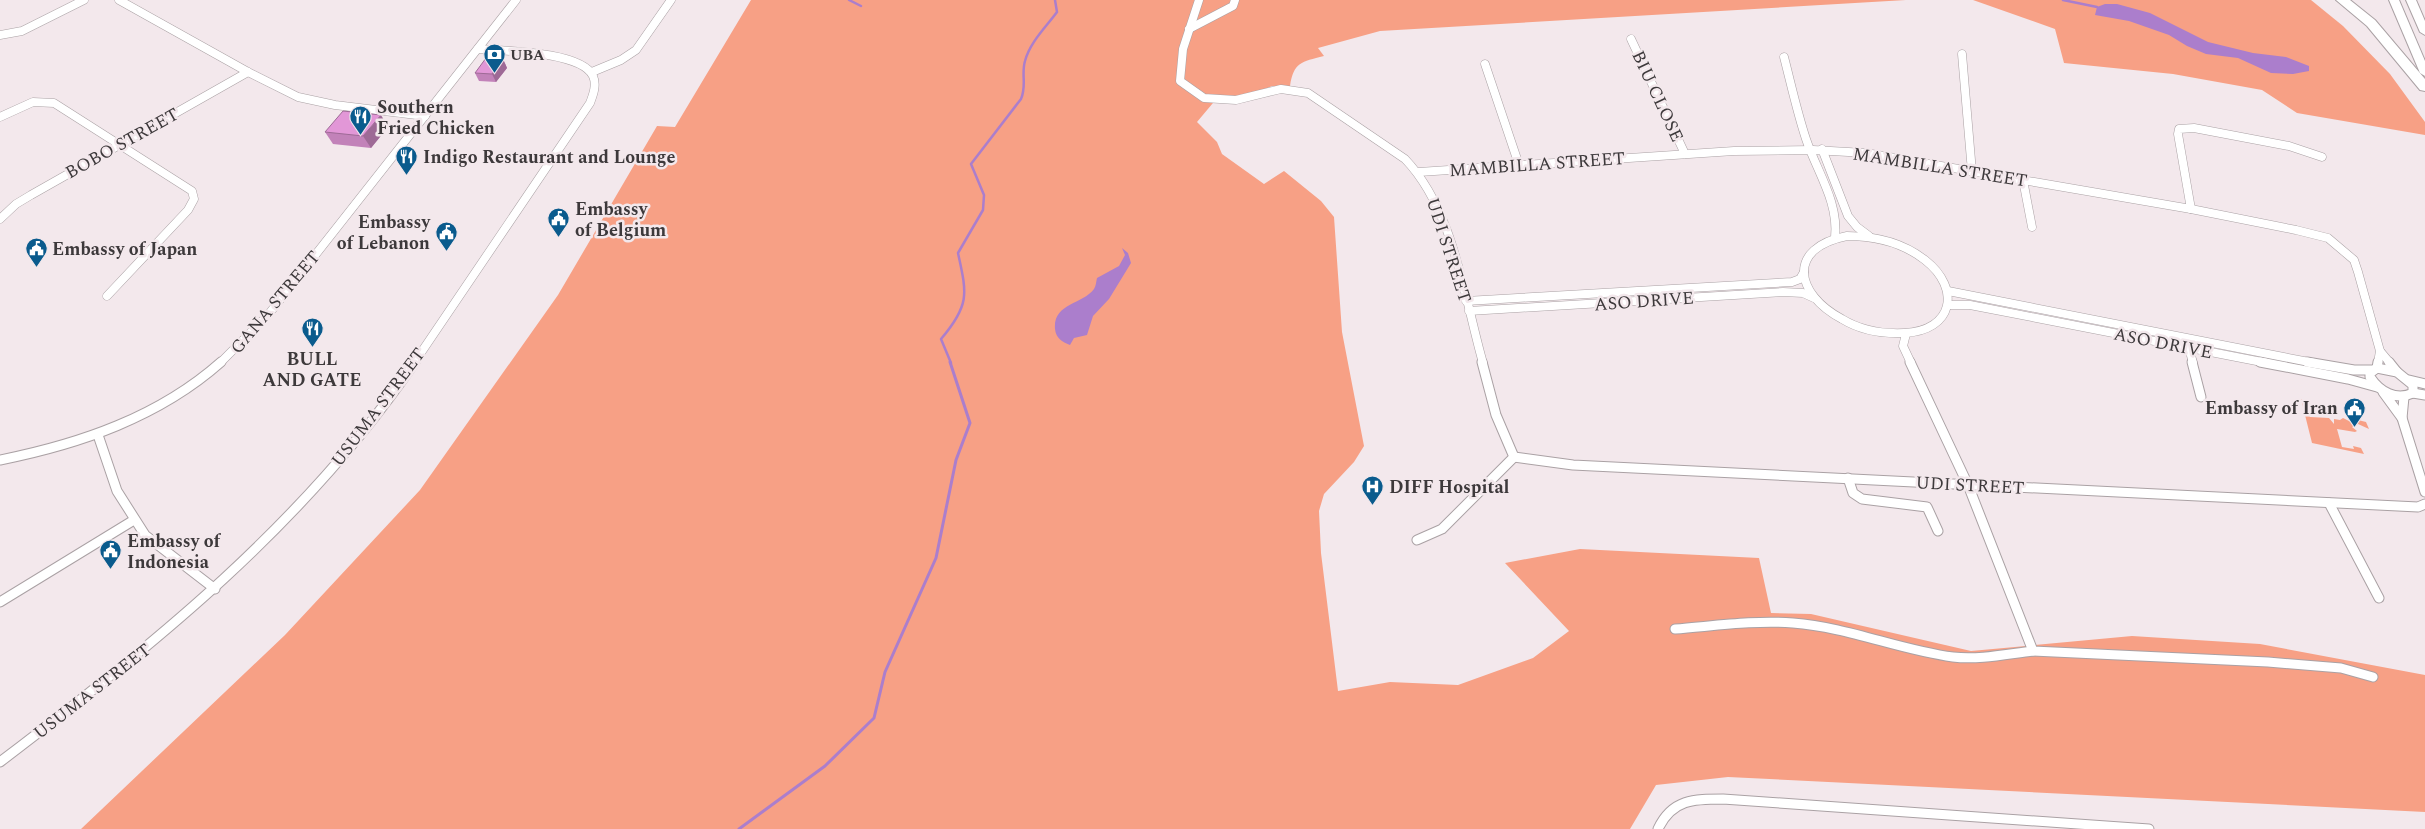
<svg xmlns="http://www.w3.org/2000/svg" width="2425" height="829" font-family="Spectral,serif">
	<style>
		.green { fill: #f7a085 }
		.water { fill: #ab7ecc }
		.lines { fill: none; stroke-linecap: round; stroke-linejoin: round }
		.stream-far1 { stroke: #ab7ecc; stroke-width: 2.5 }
		.stream { stroke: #ab7ecc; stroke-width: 3 }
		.street-far1-casing { stroke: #aaa1a4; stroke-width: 9 }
		.street-casing { stroke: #aaa1a4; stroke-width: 11 }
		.secondary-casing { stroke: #aaa1a4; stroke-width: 2 }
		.highway-casing { stroke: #aaa1a4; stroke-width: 2 }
		.street-far1 { stroke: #fff; stroke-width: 8 }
		.street { stroke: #fff; stroke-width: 9 }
		.secondary { fill: #fff; fill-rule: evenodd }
		.highway { fill: #fff; fill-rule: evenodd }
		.wall { fill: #c282b9 }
		.shaded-wall { fill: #9e6a96 }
		.building { fill: #e297d7; stroke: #9e6a96 }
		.labels { text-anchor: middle; stroke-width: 5; stroke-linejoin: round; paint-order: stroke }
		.far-poi-label { font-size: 15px; font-weight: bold; fill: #3d393b; stroke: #f3e8ec; text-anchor: start }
		.street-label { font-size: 18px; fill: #3d393b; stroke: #f3e8ec }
		.poi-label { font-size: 18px; font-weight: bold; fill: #3d393b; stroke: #f3e8ec; text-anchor: start }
	</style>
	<rect width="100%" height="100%" fill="#f3e8ec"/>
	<g class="green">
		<path d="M751,0H1906L1380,31L1318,48L1324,56C1301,62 1294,62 1290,86H1272L1252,95L1218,97L1197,122L1217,142L1222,154L1264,184L1284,171L1321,201L1334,217L1342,332L1364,446L1354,462L1324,494L1319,511L1321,553L1338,691L1390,682L1458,685L1533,658L1569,631L1505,563L1580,549L1759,558L1771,613L1811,614L1971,651L2132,636L2260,644L2425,675V812L1728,777L1656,785L1630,829H81L285,635L420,490L558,295L657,126L675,127Z"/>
		<path d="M1973,0H2311L2343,26L2390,74L2425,122V135L2297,113L2262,90L2173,74L2064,63L2055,29Z"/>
		<path d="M2301,399L2306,400L2310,417L2329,418L2334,424V419L2340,420L2343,418L2351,422L2358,420L2366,422L2369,429L2358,424L2352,427L2357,431L2355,432L2337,429L2342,447L2354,449L2353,446L2361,448L2364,454L2312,443Z"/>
	</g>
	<g class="water">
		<path d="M2105,4H2117L2150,13L2208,42L2253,53L2286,57L2309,66V71L2293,74L2271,73L2238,58L2206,54L2187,46L2169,35L2129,21L2095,15L2097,7Z"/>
		<path d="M1122,248L1128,253L1131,263L1109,299L1093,316L1087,335L1074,338L1070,345C1062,342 1056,338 1055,329C1053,303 1082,305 1094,289C1096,286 1096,282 1097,278L1119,266L1125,255Z"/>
	</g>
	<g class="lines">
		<g class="stream-far1">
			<path d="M849,0L861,6"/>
			<path d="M2063,0L2097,7"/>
			<path d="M951,363L941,339C970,305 967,294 958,253L983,210L984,195L971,164L1021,99C1027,86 1021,74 1025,61C1030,42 1046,27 1057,12L1055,0"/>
		</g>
		<path class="stream" d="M739,829L825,766L874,718L885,672L936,558L956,460L970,423L950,362"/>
		<defs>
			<g id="street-far1">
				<path d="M119,0L248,72L298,97L335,105L425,116"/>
				<path d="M1199,0L1183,49L1180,81L1204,98L1236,100L1281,89L1308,93L1405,159C1454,210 1464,297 1483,363"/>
				<path d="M1189,29L1233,6L1235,0"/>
				<path d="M0,35L22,31L84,0"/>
				<path d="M1631,39L1685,154"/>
				<path d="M1962,54L1972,172"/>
				<path d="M1784,57C1791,84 1797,112 1806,139C1817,172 1839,202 1835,238"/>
				<path d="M1485,64L1519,165"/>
				<path d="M592,72L621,60L636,50L671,0"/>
				<path d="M0,117L33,102L54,103L192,191L194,199L188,210L107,296"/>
				<path d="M1822,149L1848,216L1857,227L1869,236"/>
				<path d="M1419,172L1734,151L1813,150L1866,153L2191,209L2296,230L2328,238L2354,260L2358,272L2380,351L2378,363"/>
				<path d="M2023,180L2032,227"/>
				<path d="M2191,209L2178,134L2179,129L2194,128L2289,146L2322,157"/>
				<path d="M0,219L16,204L31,195L248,72"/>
				<path d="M1847,236C1875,236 1902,242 1925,260C1962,289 1953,331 1904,333C1882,334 1860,330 1842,319C1795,294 1786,248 1847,236Z"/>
				<path d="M1948,291L2314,363"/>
				<path d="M1466,301L1792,282L1800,279L1804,272"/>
				<path d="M1948,305H1970L2267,363"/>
				<path d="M1469,311L1783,292L1803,293L1814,298"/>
				<path d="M1906,334L1903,346L1911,363"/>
				<path d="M2189,348L2193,363"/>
				<path d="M2380,351L2390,363"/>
				<path d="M220,363L268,315L516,0"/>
				<path d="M414,363L590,103C593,95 597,85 593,76C581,51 503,51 478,49"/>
			</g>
			<g id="street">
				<path d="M1910,362L1968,485L2033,651L2268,662L2341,668L2373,677"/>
				<path d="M2192,362L2201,397"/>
				<path d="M2260,362L2348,379L2377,387"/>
				<path d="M2307,362L2354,370H2373"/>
				<path d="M2389,362L2397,372"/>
				<path d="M2377,368L2378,362"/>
				<path d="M2377,368L2397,372L2413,385V393C2396,401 2380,392 2370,377V373Z"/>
				<path d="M2409,380L2425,384"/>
				<path d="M2383,392L2402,418L2425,492"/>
				<path d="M2413,393L2425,395"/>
				<path d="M2402,418L2404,397"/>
				<path d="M98,435L117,491L145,535L215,589"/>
				<path d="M1514,457L1573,465L2418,507L2425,504"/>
				<path d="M0,460C80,444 159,417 221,362"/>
				<path d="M1848,478L1853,493L1862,499L1927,507L1938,531"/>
				<path d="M2329,503L2379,598"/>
				<path d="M1417,540L1442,529L1514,457L1496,415L1482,362"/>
				<path d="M0,602L134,520"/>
				<path d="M1675,629C1714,626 1754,620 1793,623C1848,627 1899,650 1953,657C1979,660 2007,654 2033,651"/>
				<path d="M0,762C154,645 305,523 415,362"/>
				<path d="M1658,829C1672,799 1694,799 1723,799L2149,829"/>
			</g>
			<g id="secondary">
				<path d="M2389,0H2399L2425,61V76L2420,73Z"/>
				<path d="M2406,0H2416L2425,21V35L2420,32Z"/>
			</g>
			<path id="highway" d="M2336,0H2350L2375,20L2425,79V91L2420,90L2367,26Z"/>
		</defs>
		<use href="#street-far1" class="street-far1-casing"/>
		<use href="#street" class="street-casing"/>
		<use href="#secondary" class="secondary-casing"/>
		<use href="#highway" class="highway-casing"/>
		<use href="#street-far1" class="street-far1"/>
		<use href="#street" class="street"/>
		<use href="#secondary" class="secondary"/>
		<use href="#highway" class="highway"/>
	</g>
	<g class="wall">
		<path d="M503,59L507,68L496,82L479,81L475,73Z"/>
		<path d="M388,127L371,148L333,144L325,132Z"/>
	</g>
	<g class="shaded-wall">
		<path d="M503,59L507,68L496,82L492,74Z"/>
		<path d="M381,115L388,127L371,148L363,136Z"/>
	</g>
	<g class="building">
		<path d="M486,58L503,59L492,74L475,73Z"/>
		<path d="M343,111L381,115L363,136L325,132Z"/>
	</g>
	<defs>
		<symbol id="bank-pin" viewBox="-11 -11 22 30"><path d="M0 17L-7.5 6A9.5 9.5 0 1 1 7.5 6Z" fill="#0a5b8d" stroke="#f3e8ec"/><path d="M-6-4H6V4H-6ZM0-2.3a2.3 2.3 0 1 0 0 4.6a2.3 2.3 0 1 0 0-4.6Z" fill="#fff"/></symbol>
		<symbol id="restaurant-pin" viewBox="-11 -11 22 30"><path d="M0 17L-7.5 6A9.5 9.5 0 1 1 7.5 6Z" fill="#0a5b8d" stroke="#f3e8ec"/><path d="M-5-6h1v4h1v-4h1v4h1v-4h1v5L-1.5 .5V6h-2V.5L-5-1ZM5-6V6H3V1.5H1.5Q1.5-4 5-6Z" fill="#fff"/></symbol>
		<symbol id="civic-pin" viewBox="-11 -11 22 30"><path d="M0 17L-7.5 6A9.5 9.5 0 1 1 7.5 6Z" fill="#0a5b8d" stroke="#f3e8ec"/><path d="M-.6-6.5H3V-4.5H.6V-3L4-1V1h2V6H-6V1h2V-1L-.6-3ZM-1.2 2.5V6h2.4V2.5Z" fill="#fff"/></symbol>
		<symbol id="hospital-pin" viewBox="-11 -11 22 30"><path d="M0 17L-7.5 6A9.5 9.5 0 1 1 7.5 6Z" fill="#0a5b8d" stroke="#f3e8ec"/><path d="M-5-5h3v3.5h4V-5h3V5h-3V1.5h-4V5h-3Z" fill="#fff"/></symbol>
	</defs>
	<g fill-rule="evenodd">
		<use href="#bank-pin" x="482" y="42" width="25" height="34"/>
		<use href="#restaurant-pin" x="348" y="104" width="25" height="34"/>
		<use href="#restaurant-pin" x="394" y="144" width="25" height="34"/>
		<use href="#civic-pin" x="546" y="206" width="25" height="34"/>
		<use href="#civic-pin" x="434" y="220" width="25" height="34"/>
		<use href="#civic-pin" x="24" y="236" width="25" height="34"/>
		<use href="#restaurant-pin" x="300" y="316" width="25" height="34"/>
		<use href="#civic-pin" x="2342" y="396" width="25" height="34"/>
		<use href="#hospital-pin" x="1360" y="474" width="25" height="34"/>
		<use href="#civic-pin" x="98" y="538" width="25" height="34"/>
	</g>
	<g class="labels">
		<g class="far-poi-label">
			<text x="510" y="60">UBA</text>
		</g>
		<g class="street-label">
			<text transform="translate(1658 96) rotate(65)" y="6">BIU CLOSE</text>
			<text transform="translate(122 143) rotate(-29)" y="6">BOBO STREET</text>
			<text transform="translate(1537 164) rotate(-4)" y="6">MAMBILLA STREET</text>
			<text transform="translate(1940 167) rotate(9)" y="6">MAMBILLA STREET</text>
			<text transform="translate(1449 250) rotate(72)" y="6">UDI STREET</text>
			<text transform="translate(1644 301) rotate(-4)" y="6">ASO DRIVE</text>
			<text transform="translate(275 302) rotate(-50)" y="6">GANA STREET</text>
			<text transform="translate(2163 343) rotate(11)" y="6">ASO DRIVE</text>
			<text transform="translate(378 407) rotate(-53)" y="6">USUMA STREET</text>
			<text transform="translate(1970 485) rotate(3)" y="6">UDI STREET</text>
			<text transform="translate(92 691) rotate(-38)" y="6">USUMA STREET</text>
		</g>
		<g class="poi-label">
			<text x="377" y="113">Southern<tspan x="377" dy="21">Fried Chicken</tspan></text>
			<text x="423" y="163">Indigo Restaurant and Lounge</text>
			<text x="575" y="215">Embassy<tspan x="575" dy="21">of Belgium</tspan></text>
			<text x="430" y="228" text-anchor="end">Embassy<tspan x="430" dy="21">of Lebanon</tspan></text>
			<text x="52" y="255">Embassy of Japan</text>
			<text x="312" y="365" text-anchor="middle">BULL<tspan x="312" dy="21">AND GATE</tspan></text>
			<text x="2338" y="414" text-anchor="end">Embassy of Iran</text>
			<text x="1389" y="493">DIFF Hospital</text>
			<text x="127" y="547">Embassy of<tspan x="127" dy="21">Indonesia</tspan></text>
		</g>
	</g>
</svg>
